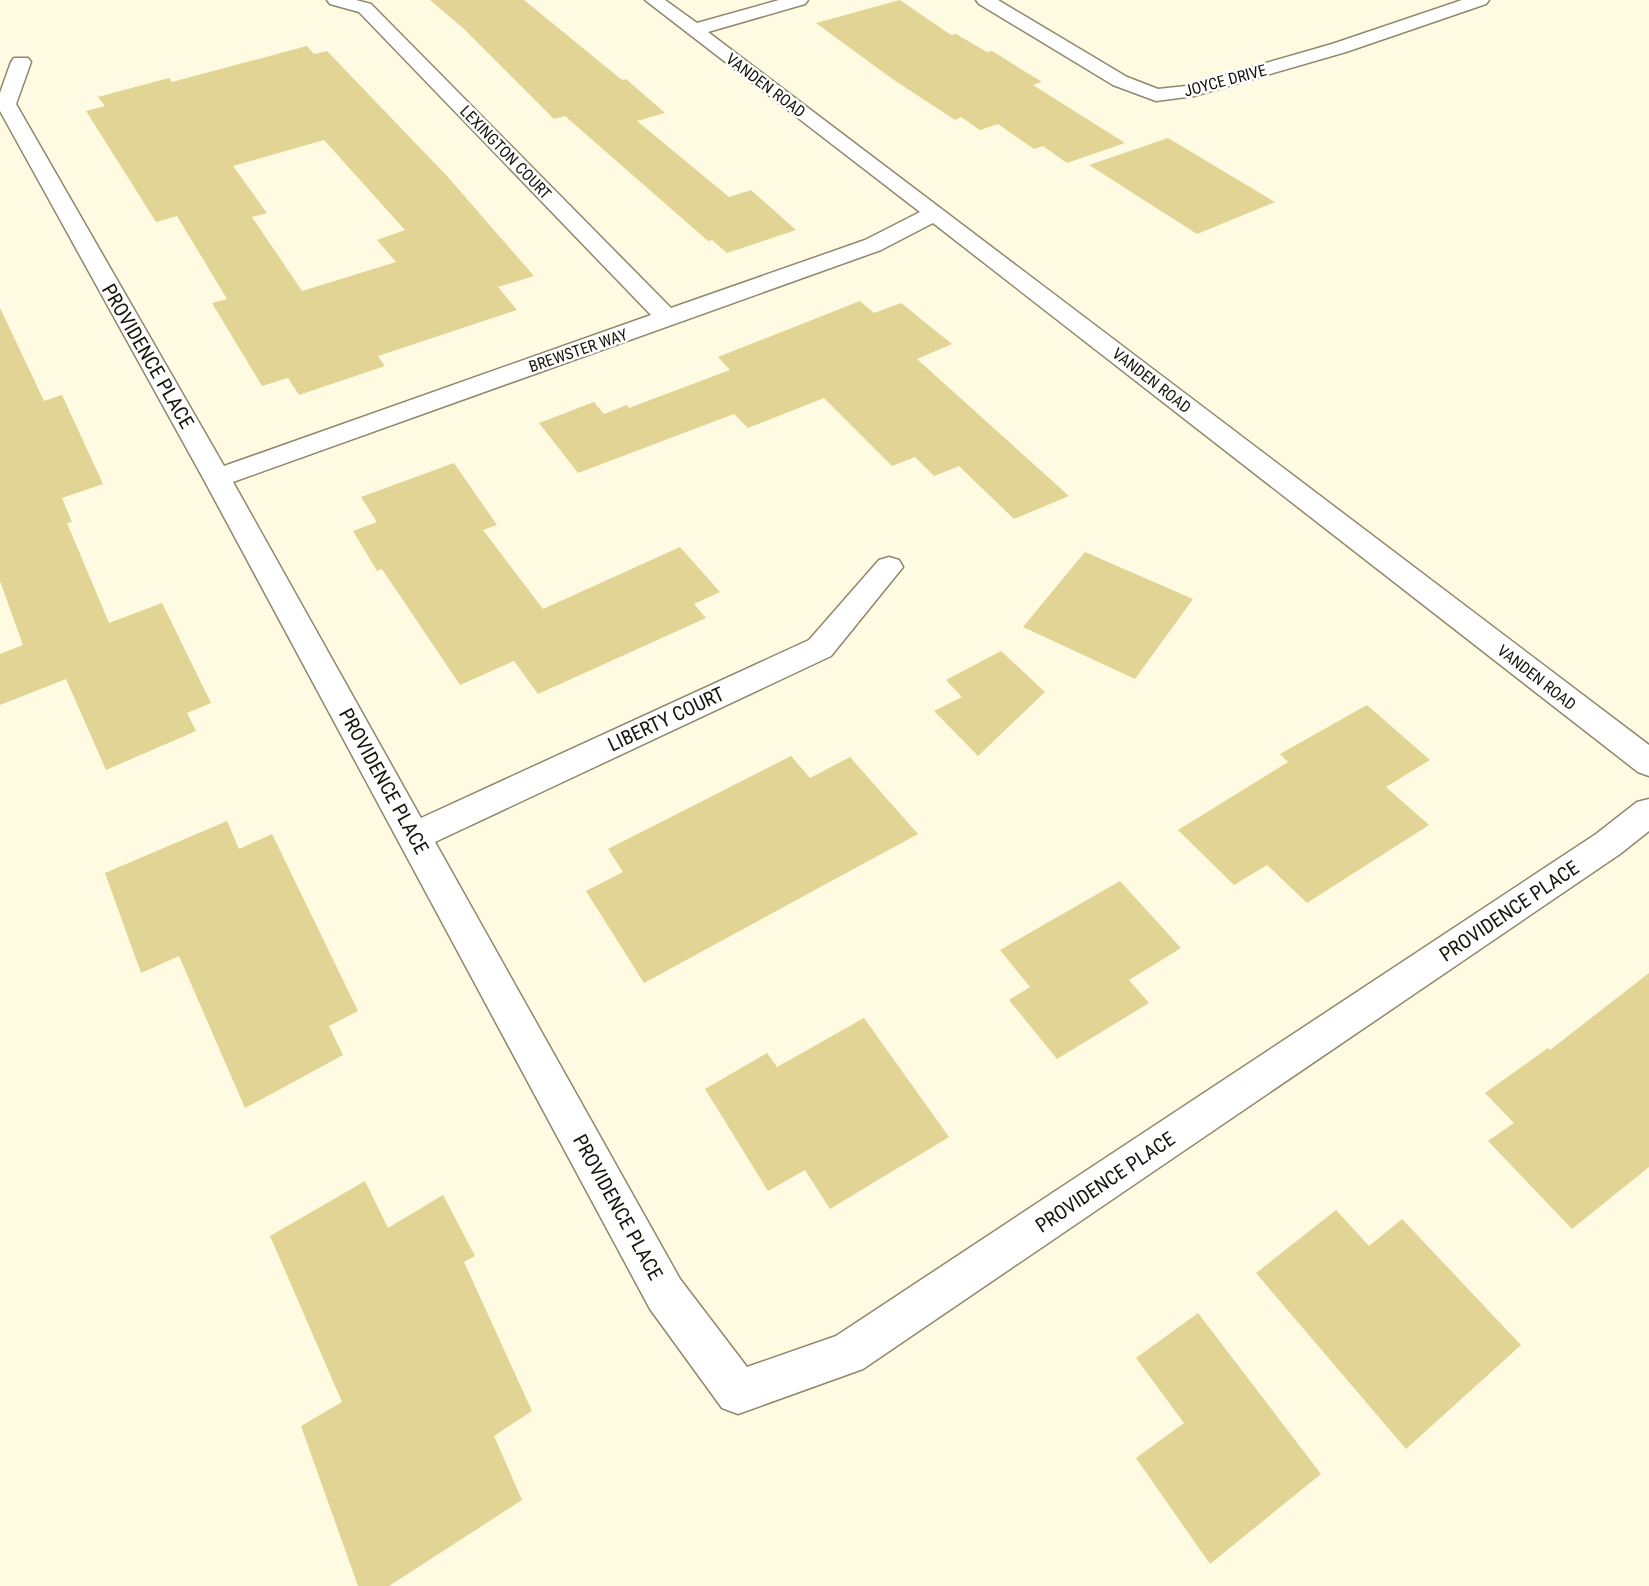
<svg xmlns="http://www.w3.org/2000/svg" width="1649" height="1586" font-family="'Roboto Condensed',sans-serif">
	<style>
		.building { fill: #e2d494; fill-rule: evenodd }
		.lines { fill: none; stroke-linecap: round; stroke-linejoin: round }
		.minor-casing { stroke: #8e886d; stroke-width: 3 }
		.minor { fill: #fff; fill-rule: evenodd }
		.labels { text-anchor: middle; stroke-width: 5; stroke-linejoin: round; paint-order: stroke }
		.far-street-label { font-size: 16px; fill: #17150b; stroke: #fff }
		.street-label { font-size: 20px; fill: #17150b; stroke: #fff }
	</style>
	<rect width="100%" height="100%" fill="#fffae2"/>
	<g class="building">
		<path d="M430,0H524L622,80L626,79L665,113L637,121L729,197L751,190L796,230L727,253L712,240L708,241L565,116L554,119L464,29Z"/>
		<path d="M900,0L951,35L956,34L987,52L992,51L1042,82L1033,85L1125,143L1067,163L1043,146L1034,149L998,124L980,130L961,117L955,120L891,78L816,23Z"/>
		<path d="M307,46L314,54L327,51L447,176L534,276L498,287L517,310L378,356L385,366L299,395L288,378L262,386L212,303L227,299L177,216L156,222L86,111L105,106L98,97L169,78L172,82ZM324,140L405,230L377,240L396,262L302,291L252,217L267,213L233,166Z"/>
		<path d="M1168,138L1275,202L1197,234L1089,165Z"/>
		<path d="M860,301L874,313L901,303L952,344L917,359L1069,496L1014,519L959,466L934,476L915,457L892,466L824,398L748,428L734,414L578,473L539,423L594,402L604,414L627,405L629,408L730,370L718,357Z"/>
		<path d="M0,308L44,401L62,395L103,484L62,498L72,522L67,523L109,623L162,603L211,703L187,713L196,731L106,770L66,679L0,705V654L23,645L0,581Z"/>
		<path d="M454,463L497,525L483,530L543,609L680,547L720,592L694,604L706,618L538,694L514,661L460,685L382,569L377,571L353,531L377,522L361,497Z"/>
		<path d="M1085,552L1193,599L1135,679L1023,627Z"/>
		<path d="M1001,651L1045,692L978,756L934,711L962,697L946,680Z"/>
		<path d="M1367,705L1430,760L1386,787L1429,825L1307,903L1267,865L1234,885L1178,830L1288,762L1280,754Z"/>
		<path d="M791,756L810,778L850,757L918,834L644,983L586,891L623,872L608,849Z"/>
		<path d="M227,821L239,849L272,834L358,1011L329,1026L343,1055L245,1108L179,956L141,973L105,873Z"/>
		<path d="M1120,881L1181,948L1129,980L1149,1003L1057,1059L1009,1000L1030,987L1000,950Z"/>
		<path d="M1649,973V1167L1572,1229L1488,1141L1514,1123L1485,1093L1548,1048L1550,1050Z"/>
		<path d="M864,1018L949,1137L830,1209L805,1170L768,1191L705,1089L767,1053L777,1067Z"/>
		<path d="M365,1181L388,1228L443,1195L475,1256L464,1262L532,1411L494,1436L522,1500L389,1586H358L301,1426L342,1402L270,1236Z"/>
		<path d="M1336,1210L1369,1246L1402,1219L1521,1345L1406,1449L1256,1273Z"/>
		<path d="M1198,1313L1321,1474L1210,1564L1136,1458L1184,1423L1136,1358Z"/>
	</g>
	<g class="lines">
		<defs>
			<g id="minor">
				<path d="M327,0H356L371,4L671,308L865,240L920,212L645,0H665L697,23L779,0H808L805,4L708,32L1649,745V776L1638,772L933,223L881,250L233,482L421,818L809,640L879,560L889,557L899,560L903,567L831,656L435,842L680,1279L747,1367L836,1336L1596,834L1637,802L1649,799V831L1620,854L863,1369L738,1414L722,1408L650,1309L203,478L0,111V93L11,62L14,58H28L31,62L16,104L224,466L651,315L359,12L330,4Z"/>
				<path d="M976,0H998L1127,77L1158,89L1186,86L1332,44L1462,0H1489L1486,4L1346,52L1194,96L1156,101L1113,85L979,4Z"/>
			</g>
		</defs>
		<use href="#minor" class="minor-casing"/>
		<use href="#minor" class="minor"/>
	</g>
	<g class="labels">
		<g class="far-street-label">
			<text transform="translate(1225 80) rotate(-15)" y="6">JOYCE DRIVE</text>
			<text transform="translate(766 85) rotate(37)" y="6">VANDEN ROAD</text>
			<text transform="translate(506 152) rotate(46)" y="6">LEXINGTON COURT</text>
			<text transform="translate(578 350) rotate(-19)" y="6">BREWSTER WAY</text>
			<text transform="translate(1152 380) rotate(38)" y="6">VANDEN ROAD</text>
			<text transform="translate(1537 677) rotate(38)" y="6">VANDEN ROAD</text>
		</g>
		<g class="street-label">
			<text transform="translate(148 356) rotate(60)" y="7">PROVIDENCE PLACE</text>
			<text transform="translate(666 719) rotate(-25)" y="7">LIBERTY COURT</text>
			<text transform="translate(384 781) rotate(61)" y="7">PROVIDENCE PLACE</text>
			<text transform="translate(1509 911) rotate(-34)" y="7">PROVIDENCE PLACE</text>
			<text transform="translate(1105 1182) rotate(-34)" y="7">PROVIDENCE PLACE</text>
			<text transform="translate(618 1207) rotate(61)" y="7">PROVIDENCE PLACE</text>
		</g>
	</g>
</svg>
